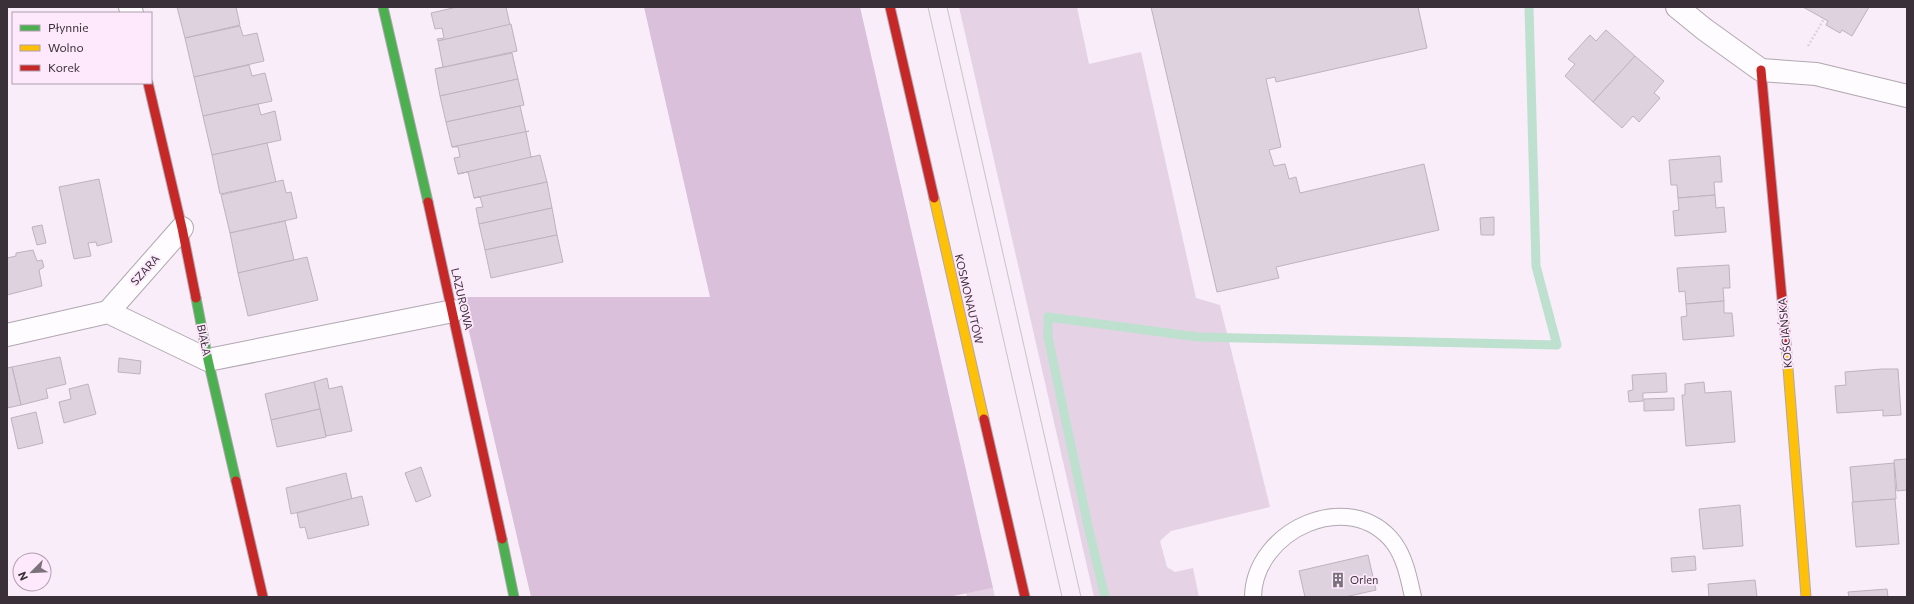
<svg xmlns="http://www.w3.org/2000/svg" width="1914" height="604" font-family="Commissioner,sans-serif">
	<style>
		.green { fill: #e5d3e5 }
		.forest { fill: #dac0da }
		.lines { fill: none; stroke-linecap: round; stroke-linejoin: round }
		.stream { stroke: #bee0cf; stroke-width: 9 }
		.building { fill: #ded2de; stroke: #bdb3bd }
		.lane-casing { stroke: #b1a7b1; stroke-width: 18 }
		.street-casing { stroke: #b1a7b1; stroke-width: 24 }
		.fast-casing { stroke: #b1a7b1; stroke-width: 11 }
		.slow-casing { stroke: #b1a7b1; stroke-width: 11 }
		.jam-casing { stroke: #b1a7b1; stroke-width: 11 }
		.path { stroke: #dad7da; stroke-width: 2.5; stroke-dasharray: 2 2; stroke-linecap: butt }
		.lane { stroke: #fefcfe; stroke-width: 16 }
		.street { stroke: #fefcfe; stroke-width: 22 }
		.fast { stroke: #4caf50; stroke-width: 9 }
		.slow { stroke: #ffc107; stroke-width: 9 }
		.jam { stroke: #c62828; stroke-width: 9 }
		.tram { stroke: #c7c4c7; stroke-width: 1 }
		.labels { text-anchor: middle; stroke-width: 3.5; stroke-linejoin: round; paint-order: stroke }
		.street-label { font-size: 11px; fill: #3a3039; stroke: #fde8fc }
		.poi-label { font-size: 11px; fill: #3a3039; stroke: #fde8fc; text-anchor: start }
	</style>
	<rect width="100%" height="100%" fill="#f8edf8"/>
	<g class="green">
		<path d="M959,7H1077L1089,64L1141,52L1196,298L1220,305L1270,507L1171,531L1160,541L1167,567L1175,572L1193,568L1199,597H1094Z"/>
		<path d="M993,588L995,597H967L966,593Z"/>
	</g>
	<path class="forest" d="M644,7H860L993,588L948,597H531L461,297H710Z"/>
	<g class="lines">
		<path class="stream" d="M1105,597L1088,526L1048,337V317L1198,337L1557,345L1536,266L1529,7"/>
	</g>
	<g class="building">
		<path d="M177,7H236L240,25L185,38Z"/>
		<path d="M457,7H506L510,25L438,41L437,39L444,38L442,28L435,29L431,13Z"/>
		<path d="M1151,7H1418L1427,48L1276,82L1275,77L1266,79L1281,147L1269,150L1274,166L1285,164L1289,179L1296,177L1300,193L1424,164L1439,230L1276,267L1279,278L1217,292Z"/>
		<path d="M1803,7H1869L1852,36L1842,30L1840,33L1826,25L1828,21Z"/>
		<path d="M511,24L517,51L435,69L443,67L438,41Z"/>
		<path d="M240,26L243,36L257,33L264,61L194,77L185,38Z"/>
		<path d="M1606,30L1635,56L1593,102L1565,76L1575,64L1568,59L1590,35L1596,41Z"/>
		<path d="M512,53L518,79L440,96L435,69Z"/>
		<path d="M1635,56L1664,81L1654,93L1660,98L1639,122L1633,116L1622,128L1593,102Z"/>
		<path d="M249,65L252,76L265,73L272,101L203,116L194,77Z"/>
		<path d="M518,79L524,105L446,122L440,96Z"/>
		<path d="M258,104L261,115L275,111L281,140L212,155L203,116Z"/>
		<path d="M520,106L526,132L452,147L446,122Z"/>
		<path d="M529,131L526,132L531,157H535L458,174L454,158L460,157L458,147H452Z"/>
		<path d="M267,143L276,182L220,194L212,155Z"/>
		<path d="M540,155L547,182L474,198L468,172L458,174Z"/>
		<path d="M1720,156L1722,182H1714L1715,195L1678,198L1677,185H1671L1669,160Z"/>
		<path d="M99,179L112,242L97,246L96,242L88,243L91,256L74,259L59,187Z"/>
		<path d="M283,180L286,193L291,192L297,218L230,233L221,195Z"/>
		<path d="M547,182L552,208L479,224L476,208L483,207L480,197L474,198Z"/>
		<path d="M1715,195L1716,208L1724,207L1726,232L1675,236L1673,211L1679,210L1678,198Z"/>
		<path d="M552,208L557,235L485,250L479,224Z"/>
		<path d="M1494,217V235H1481L1480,218Z"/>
		<path d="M285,221L294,260L238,273L230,233Z"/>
		<path d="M42,225L46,243L37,245L32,227Z"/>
		<path d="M557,235L563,262L491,278L485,250Z"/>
		<path d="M33,250L37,261L42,260L44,267L39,270L42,286L7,295V258L16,256V253Z"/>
		<path d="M307,257L318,300L248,316L238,273Z"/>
		<path d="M1729,265L1730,288H1723L1724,301L1686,304L1685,291L1679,292L1677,268Z"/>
		<path d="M1724,301V313H1732L1734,336L1683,340L1681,317L1687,316L1686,304Z"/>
		<path d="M60,357L66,384L46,389L48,398L21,405L12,367Z"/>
		<path d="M119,358L141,361L140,374L118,372Z"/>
		<path d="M12,367L21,405L7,408V368Z"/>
		<path d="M1882,369H1898L1901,415L1883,416V410L1837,413L1835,386L1846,385L1845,372Z"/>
		<path d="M1666,373L1667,392L1643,393V401L1629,402L1628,391L1633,390L1632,375Z"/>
		<path d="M327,378L329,389L342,386L352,431L326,436L314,382Z"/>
		<path d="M314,382L320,409L271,420L265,394Z"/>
		<path d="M1704,382L1705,393L1731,391L1735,442L1686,446L1682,395H1685V384Z"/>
		<path d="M88,384L96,414L64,423L59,402L71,399L69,389Z"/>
		<path d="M1674,398V410L1644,411V399Z"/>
		<path d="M320,409L326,437L277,447L271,420Z"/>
		<path d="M36,412L43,443L18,449L11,418Z"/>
		<path d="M1907,459V490L1897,491L1894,460Z"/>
		<path d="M1894,463L1896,499L1853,502L1850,467Z"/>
		<path d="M421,467L431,496L416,502L405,473Z"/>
		<path d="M346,473L352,499L291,514L286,488Z"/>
		<path d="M362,496L369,525L308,539L305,527L300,528L297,513Z"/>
		<path d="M1895,499L1899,544L1856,547L1852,502Z"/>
		<path d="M1740,505L1743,546L1703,549L1699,509Z"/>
		<path d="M1368,555L1376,590L1345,597H1305L1299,571Z"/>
		<path d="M1695,556L1696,570L1672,572L1671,558Z"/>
		<path d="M1755,580L1757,597H1709L1708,584Z"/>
		<path d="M1887,589L1888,597H1849L1848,592Z"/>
	</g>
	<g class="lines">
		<defs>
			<path id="lane" d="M1253,597C1254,530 1350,486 1394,543C1405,558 1409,579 1413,597"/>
			<g id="street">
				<path d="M130,7L132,13"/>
				<path d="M1677,7L1704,29L1761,70L1816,74L1907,96"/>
				<path d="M108,312L182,228"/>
				<path d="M7,335L108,312L208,360L453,311"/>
			</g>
			<g id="fast">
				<path d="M383,7L428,202"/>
				<path d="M196,298L208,360L236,481"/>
				<path d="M502,539L514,597"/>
			</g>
			<g id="slow">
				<path d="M934,198L984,419"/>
				<path d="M1786,343L1806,597"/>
			</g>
			<g id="jam">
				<path d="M890,7L934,198"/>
				<path d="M1761,70L1786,343"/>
				<path d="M148,83L182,228L196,298"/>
				<path d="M428,202L502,539"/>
				<path d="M984,419L1025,597"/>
				<path d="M236,481L263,597"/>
			</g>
		</defs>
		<use href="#lane" class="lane-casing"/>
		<use href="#street" class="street-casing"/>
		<use href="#fast" class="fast-casing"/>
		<use href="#slow" class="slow-casing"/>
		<use href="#jam" class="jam-casing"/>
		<path class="path" d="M1808,46L1824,19"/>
		<use href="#lane" class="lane"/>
		<use href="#street" class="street"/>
		<use href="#fast" class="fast"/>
		<use href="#slow" class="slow"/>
		<use href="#jam" class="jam"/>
		<g class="tram">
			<path d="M928,7L1062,597"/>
			<path d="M947,7L1081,597"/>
		</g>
	</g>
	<defs>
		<symbol id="building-bare" viewBox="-9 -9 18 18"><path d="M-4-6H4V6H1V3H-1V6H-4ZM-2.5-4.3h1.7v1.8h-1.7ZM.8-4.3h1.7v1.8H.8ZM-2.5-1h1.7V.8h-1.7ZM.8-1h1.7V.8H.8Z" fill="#7c727c" stroke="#fde8fc" stroke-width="2.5" paint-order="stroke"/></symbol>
	</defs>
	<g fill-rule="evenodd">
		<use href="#building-bare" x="1327" y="569" width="22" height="22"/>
	</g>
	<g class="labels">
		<g class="street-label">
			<text transform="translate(145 270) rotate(-48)" y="4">SZARA</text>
			<text transform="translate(462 299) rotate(77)" y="4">LAZUROWA</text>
			<text transform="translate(969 299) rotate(77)" y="4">KOSMONAUTÓW</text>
			<text transform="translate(1785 333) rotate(-95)" y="4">KOŚCIAŃSKA</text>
			<text transform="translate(204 340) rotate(79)" y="4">BIAŁA</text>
		</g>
		<g class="poi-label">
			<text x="1350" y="584">Orlen</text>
		</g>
	</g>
	<rect width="1914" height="604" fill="none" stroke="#3a3039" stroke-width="16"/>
	<rect x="12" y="12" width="140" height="72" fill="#fde8fc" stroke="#af9eae"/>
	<rect x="20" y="25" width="20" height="6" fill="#4caf50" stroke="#af9eae"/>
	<text x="48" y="32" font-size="12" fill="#3a3039">Płynnie</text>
	<rect x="20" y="45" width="20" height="6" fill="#ffc107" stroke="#af9eae"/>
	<text x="48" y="52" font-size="12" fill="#3a3039">Wolno</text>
	<rect x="20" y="65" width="20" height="6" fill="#c62828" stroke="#af9eae"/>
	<text x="48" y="72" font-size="12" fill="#3a3039">Korek</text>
	<g transform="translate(32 572) rotate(246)"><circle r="19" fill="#fde8fc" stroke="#af9eae"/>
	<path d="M0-3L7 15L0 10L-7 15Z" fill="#7c727c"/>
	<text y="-6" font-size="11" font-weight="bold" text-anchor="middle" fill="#3a3039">N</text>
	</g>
</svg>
